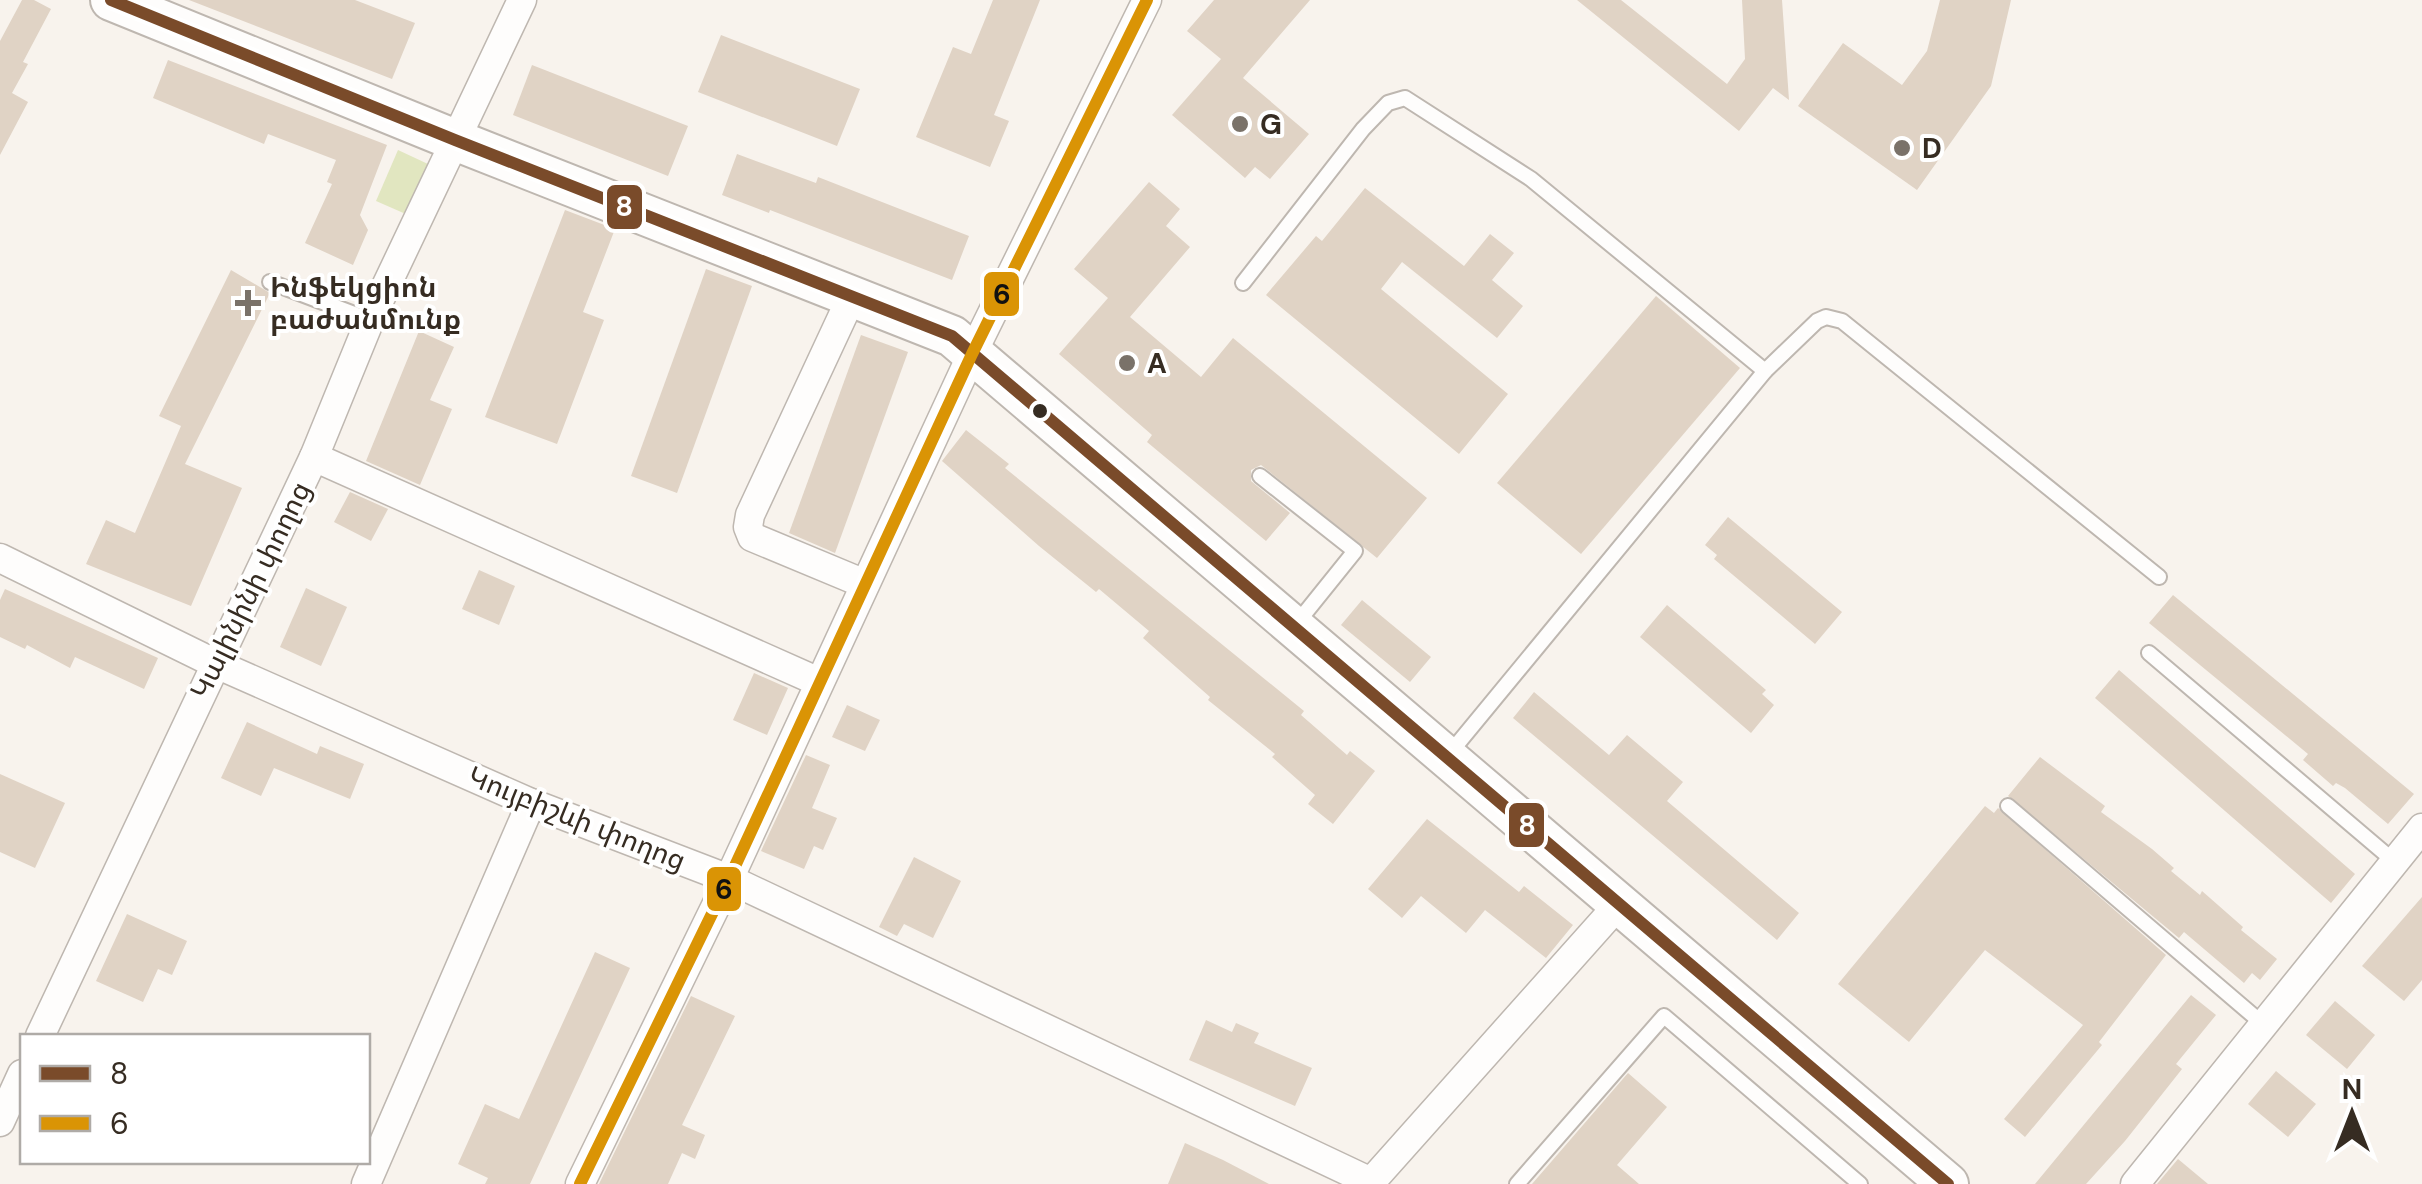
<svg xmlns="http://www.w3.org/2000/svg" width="2422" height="1184" font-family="'DM Sans','Noto Sans Armenian',sans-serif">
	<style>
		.green { fill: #e1e6c0 }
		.building { fill: #e0d3c5 }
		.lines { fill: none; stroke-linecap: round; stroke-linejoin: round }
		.service-casing { stroke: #beb7b0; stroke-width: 18 }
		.minor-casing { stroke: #beb7b0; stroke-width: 31 }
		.secondary-casing { stroke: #beb7b0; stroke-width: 44 }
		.service { stroke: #fefdfc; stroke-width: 14 }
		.minor { stroke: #fefdfc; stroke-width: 28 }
		.secondary { stroke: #fefdfc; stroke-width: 40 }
		.bus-1-casing { stroke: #fff; stroke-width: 20 }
		.bus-2-casing { stroke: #fff; stroke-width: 20 }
		.bus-1 { stroke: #7a4b2a; stroke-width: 12 }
		.bus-2 { stroke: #da9405; stroke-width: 12 }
		.poi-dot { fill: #7a7269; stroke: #fff; stroke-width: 4 }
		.bus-dot { fill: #362c22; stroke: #fff; stroke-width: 4 }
		.labels { text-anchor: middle; stroke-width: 8; stroke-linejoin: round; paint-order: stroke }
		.poi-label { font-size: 28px; font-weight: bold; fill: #362c22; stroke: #fff; text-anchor: start }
		.street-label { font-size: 28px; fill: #362c22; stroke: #fff }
		.line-badge { stroke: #fff; stroke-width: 4 }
		.badge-label { font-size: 28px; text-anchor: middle; font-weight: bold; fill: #fff }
		.pale-badge-label { font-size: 28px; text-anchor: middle; font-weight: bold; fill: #111 }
	</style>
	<rect width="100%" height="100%" fill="#f8f3ed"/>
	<path class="green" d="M398,150L428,164L408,215L376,201Z"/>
	<g class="building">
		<path d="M22,0H34L51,9L23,62L28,64L12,93L28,102L0,155V41Z"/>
		<path d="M189,0H355L415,23L392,79Z"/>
		<path d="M993,0H1040L994,115L1009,121L990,167L916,137L953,47L971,54Z"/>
		<path d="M1214,0H1310L1243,78L1309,134L1270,179L1255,167L1245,178L1172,115L1221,59L1187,31Z"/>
		<path d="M1577,0H1621L1727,84L1745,59L1742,0H1782L1789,100L1773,88L1739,131Z"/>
		<path d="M1940,0H2011L1991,86L1917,190L1798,106L1843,43L1902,85L1927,51Z"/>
		<path d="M721,35L860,89L837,146L698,92Z"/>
		<path d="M168,60L387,145L360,215L368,230L353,265L305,243L332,184L327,182L336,160L268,134L264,144L153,98Z"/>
		<path d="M532,65L688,126L668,176L513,115Z"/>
		<path d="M737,154L816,183L818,177L969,236L952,280L770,210L769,213L722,195Z"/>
		<path d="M1149,182L1180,209L1166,226L1190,247L1130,317L1201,377L1233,338L1427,498L1377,558L1261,465L1251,470V481L1290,513L1266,541L1147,442L1152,435L1059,354L1108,298L1074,269Z"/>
		<path d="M1365,188L1464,266L1490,234L1514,253L1492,280L1523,306L1497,338L1402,262L1381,289L1508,394L1459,454L1266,295L1316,236L1322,241Z"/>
		<path d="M565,210L615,229L583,312L604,320L557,444L485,417Z"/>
		<path d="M706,269L752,286L677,493L631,476Z"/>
		<path d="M231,270L270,293L185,464L242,488L191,606L86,564L106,520L135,533L181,426L159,416Z"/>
		<path d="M1656,296L1740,368L1581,554L1497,483Z"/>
		<path d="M419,331L454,347L430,400L452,409L420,485L366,461Z"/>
		<path d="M861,335L908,352L835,553L789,533Z"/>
		<path d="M966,430L1009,464L1005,468L1304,711L1301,715L1347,755L1350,751L1375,771L1333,824L1308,804L1315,795L1272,757L1275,754L1208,700L1210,697L1143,638L1149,631L1099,589L1096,592L1039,546L942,461Z"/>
		<path d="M350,492L388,509L371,541L334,522Z"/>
		<path d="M1728,517L1842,612L1815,644L1714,559L1717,555L1705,545Z"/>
		<path d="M479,570L515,586L499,625L462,609Z"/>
		<path d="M306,588L347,607L321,666L280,647Z"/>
		<path d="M5,589L158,658L144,689L75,657L70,668L27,645L25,649L0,637V600Z"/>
		<path d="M2173,595L2414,794L2388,824L2345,788L2336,783L2333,786L2303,760L2308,754L2149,623Z"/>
		<path d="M1362,600L1431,657L1410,682L1341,625Z"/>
		<path d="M1667,605L1766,690L1762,694L1774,705L1751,733L1640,637Z"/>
		<path d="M2119,670L2355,874L2331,903L2095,698Z"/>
		<path d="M754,673L788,688L767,735L733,720Z"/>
		<path d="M1534,692L1609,755L1627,735L1683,782L1667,801L1799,913L1777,940L1513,718Z"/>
		<path d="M847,705L880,720L865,751L832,737Z"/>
		<path d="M247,722L317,754L320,746L364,764L350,799L274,768L261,796L221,778Z"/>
		<path d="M806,755L830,765L812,808L837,818L823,850L814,846L804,869L761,851Z"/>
		<path d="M2040,757L2105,806L2101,812L2152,849L2174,868L2171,871L2200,895L2202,891L2243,927L2241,930L2277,959L2260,980L2252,973L2244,983L2184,932L2179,938L2008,796Z"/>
		<path d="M0,774L65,803L35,868L0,852Z"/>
		<path d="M1985,806L1994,813L1998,808L2166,955L2099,1042L2102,1045L2025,1137L2004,1119L2083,1025L1985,950L1909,1042L1838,984Z"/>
		<path d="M1427,819L1519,892L1524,886L1573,925L1546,958L1485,910L1466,933L1421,896L1402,918L1368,889Z"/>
		<path d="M914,857L961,881L933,938L904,924L897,936L879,927Z"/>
		<path d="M2422,897V980L2404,1001L2362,966Z"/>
		<path d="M127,914L187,941L172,975L158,969L143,1002L96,981Z"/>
		<path d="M595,952L630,968L530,1184H485L488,1178L458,1164L485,1104L519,1119Z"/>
		<path d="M2191,995L2216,1015L2176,1064L2182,1069L2125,1141L2086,1184H2035Z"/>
		<path d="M691,996L735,1016L682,1125L705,1135L695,1159L682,1153L668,1184H599Z"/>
		<path d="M2335,1001L2375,1035L2347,1069L2306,1035Z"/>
		<path d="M1206,1020L1232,1032L1236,1023L1259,1033L1254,1043L1312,1068L1295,1106L1189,1060Z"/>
		<path d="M2276,1071L2316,1104L2288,1137L2248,1104Z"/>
		<path d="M1628,1073L1667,1107L1617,1165L1639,1184H1532Z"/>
		<path d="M1185,1143L1223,1160L1269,1184H1168Z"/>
		<path d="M2178,1159L2208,1184H2157Z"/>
	</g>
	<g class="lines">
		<defs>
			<g id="service">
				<path d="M270,282L370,320"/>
				<path d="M1243,283L1363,129L1388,103L1405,98L1531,179L1765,371"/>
				<path d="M1260,476L1355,551L1297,623"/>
				<path d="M2149,653L2395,862"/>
				<path d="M1450,753L1765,371L1817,321L1826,317L1842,321L2159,577"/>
				<path d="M2008,806L2263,1024"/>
				<path d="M1517,1184L1664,1016L1860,1184"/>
			</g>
			<g id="minor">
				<path d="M852,296L750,515L748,527L752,537L865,584"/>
				<path d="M314,457L819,682"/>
				<path d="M0,558L214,663L531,803L729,879L1371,1182L1619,904"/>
				<path d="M40,1036L314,457L370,320L522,0"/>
				<path d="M0,1122L22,1074"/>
				<path d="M366,1184L531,803"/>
				<path d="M580,1184L729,879L972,354L1147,0"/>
				<path d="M2135,1184L2422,828"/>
			</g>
			<path id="secondary" d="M111,0L455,140L952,336L1948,1184"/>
		</defs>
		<use href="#service" class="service-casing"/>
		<use href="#minor" class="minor-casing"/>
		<use href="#secondary" class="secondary-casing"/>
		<use href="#service" class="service"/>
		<use href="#minor" class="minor"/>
		<use href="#secondary" class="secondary"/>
		<defs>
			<path id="bus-1" d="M111,0L455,140L952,336L1948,1184"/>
			<path id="bus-2" d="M580,1184L729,879L972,354L1147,0"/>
		</defs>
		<use href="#bus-1" class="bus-1-casing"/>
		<use href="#bus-2" class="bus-2-casing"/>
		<use href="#bus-1" class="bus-1"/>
		<use href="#bus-2" class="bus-2"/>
	</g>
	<g class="poi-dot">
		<circle cx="1240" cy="124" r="10"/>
		<circle cx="1902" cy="148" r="10"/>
		<path d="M243 288h10v10h10v10h-10v10h-10v-10h-10v-10h10z"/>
		<circle cx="1127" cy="363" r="10"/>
	</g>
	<circle class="bus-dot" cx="1040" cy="411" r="9"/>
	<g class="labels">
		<g class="poi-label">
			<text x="1260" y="134">G</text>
			<text x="1922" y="158">D</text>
			<text x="270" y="297">Ինֆեկցիոն<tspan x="270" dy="32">բաժանմունք</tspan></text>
			<text x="1147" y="373">A</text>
		</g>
		<g class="street-label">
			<text transform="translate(250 590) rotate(-64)" y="10">Կալինինի փողոց</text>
			<text transform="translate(577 818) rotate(22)" y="10">Կույբիշևի փողոց</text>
		</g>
	</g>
	<g class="line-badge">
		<rect x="605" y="183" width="39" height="48" rx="10" fill="#7a4b2a"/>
		<rect x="982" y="270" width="39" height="48" rx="10" fill="#da9405"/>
		<rect x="1507" y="801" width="39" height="48" rx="10" fill="#7a4b2a"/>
		<rect x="705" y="865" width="38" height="48" rx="10" fill="#da9405"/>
	</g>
	<g class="badge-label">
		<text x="624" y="216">8</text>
		<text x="1527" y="835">8</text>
	</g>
	<g class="pale-badge-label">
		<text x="1002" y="304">6</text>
		<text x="724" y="899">6</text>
	</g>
	<rect x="20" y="1034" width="350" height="130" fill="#ffffff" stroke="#afaba7" stroke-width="2.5"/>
	<rect x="40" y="1066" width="50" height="15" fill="#7a4b2a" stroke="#afaba7" stroke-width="2.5"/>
	<text x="110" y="1084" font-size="30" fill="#362c22">8</text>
	<rect x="40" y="1116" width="50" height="15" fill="#da9405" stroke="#afaba7" stroke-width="2.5"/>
	<text x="110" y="1134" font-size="30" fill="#362c22">6</text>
	<g transform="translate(2352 1114)" stroke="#ffffff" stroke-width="8" paint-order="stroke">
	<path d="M0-8L18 38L0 25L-18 38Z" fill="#362c22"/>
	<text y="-15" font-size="28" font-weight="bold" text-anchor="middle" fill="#362c22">N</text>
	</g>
</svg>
